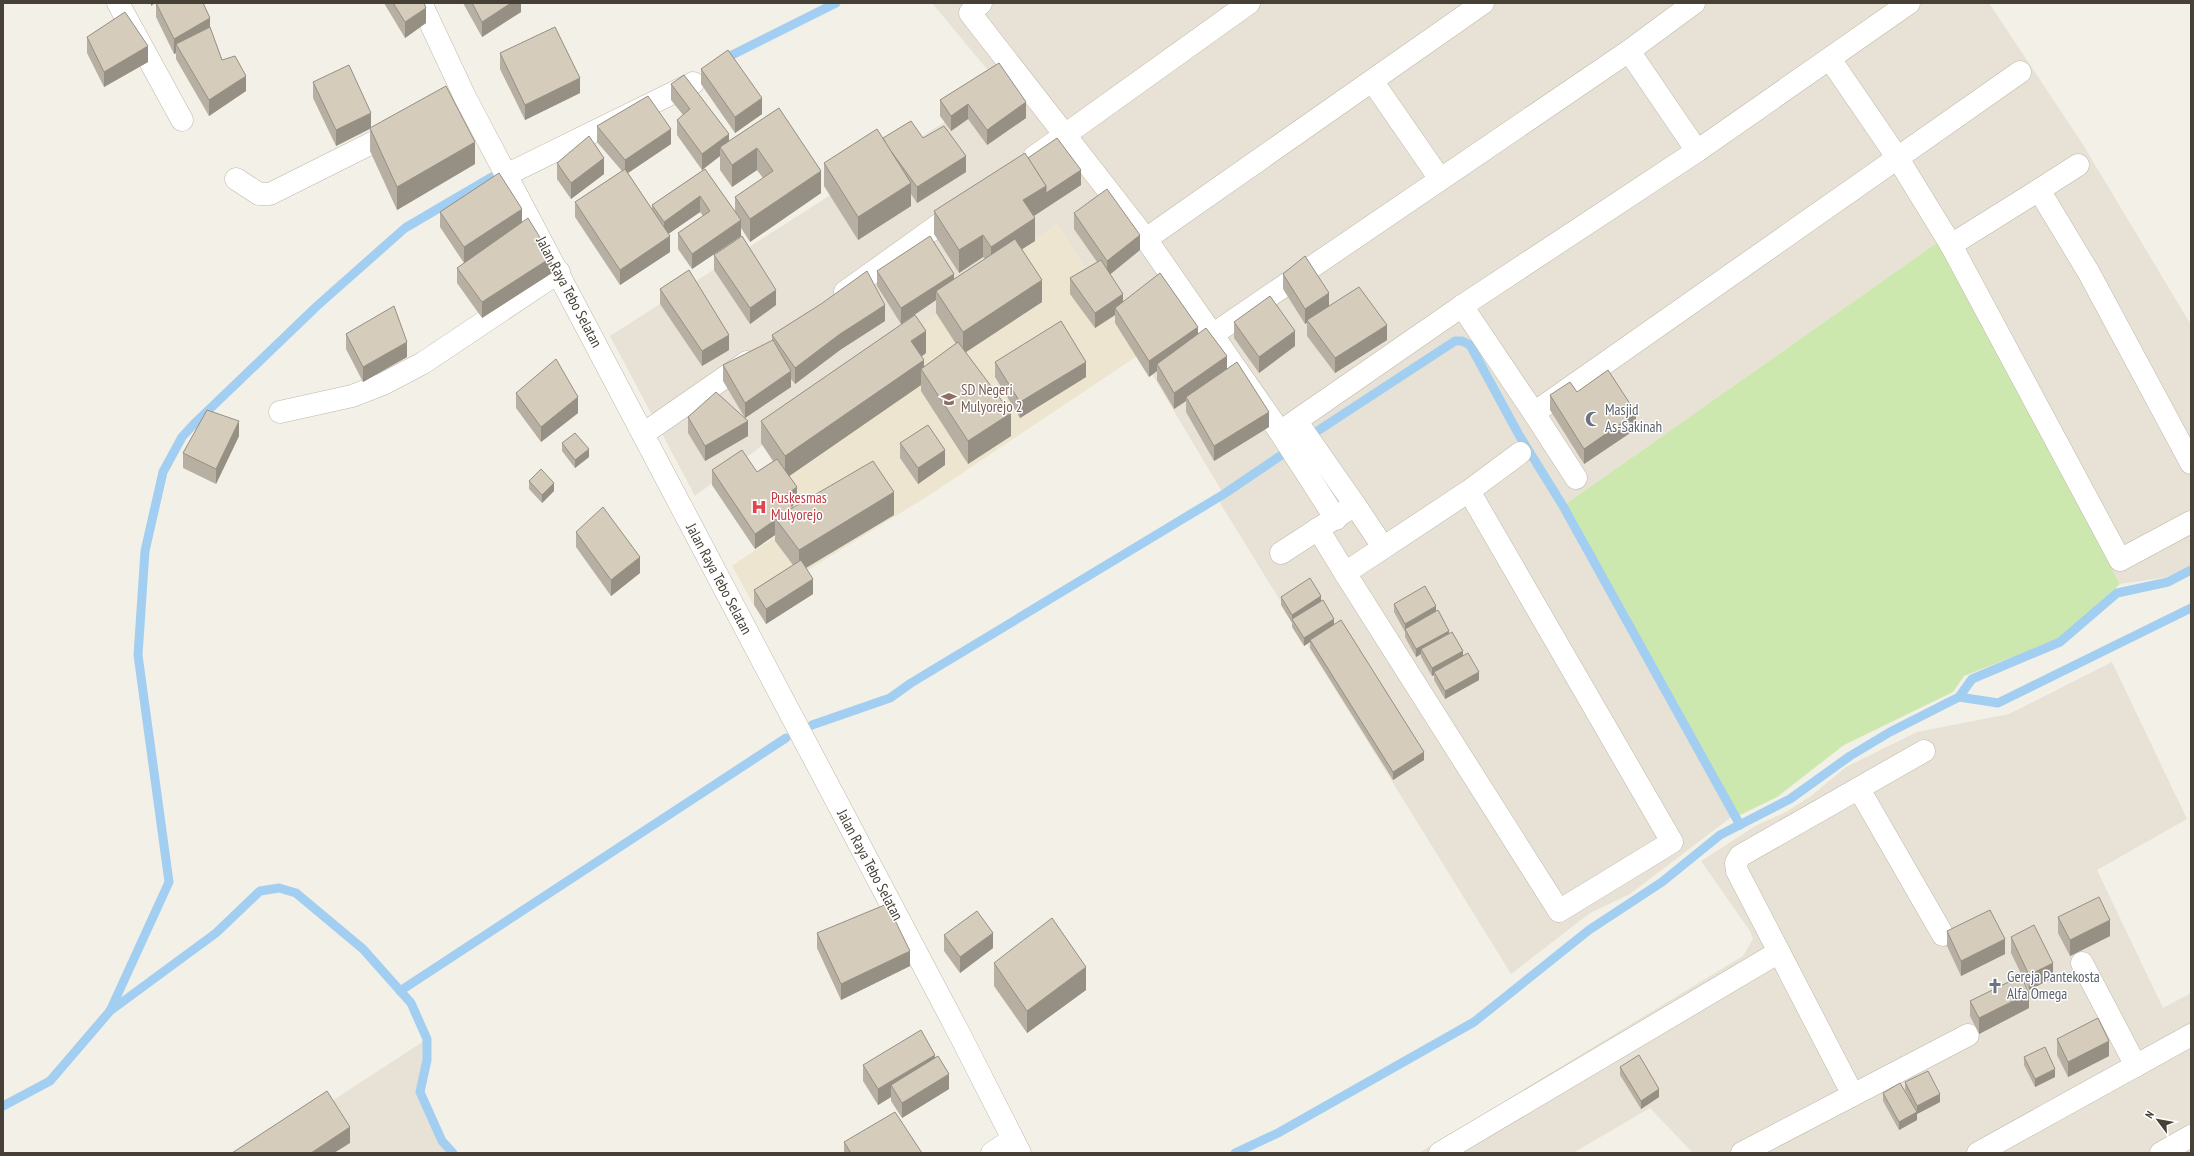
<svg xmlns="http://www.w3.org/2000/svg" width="2194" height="1156" font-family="'PT Sans Narrow',sans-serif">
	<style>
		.residential { fill: #e7e2d5 }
		.education { fill: #ede5d0 }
		.green { fill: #cde8af }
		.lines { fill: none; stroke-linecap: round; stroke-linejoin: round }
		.stream { stroke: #a2cff1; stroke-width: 9 }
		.minor-casing { stroke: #bfb8a9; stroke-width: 23 }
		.minor { stroke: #fff; stroke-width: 22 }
		.wall { fill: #b7afa2 }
		.shaded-wall { fill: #958f84 }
		.building { fill: #d5ccbc; stroke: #958f84 }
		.labels { text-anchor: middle; stroke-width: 3; stroke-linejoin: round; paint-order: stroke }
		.street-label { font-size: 15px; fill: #464036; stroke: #fff }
		.education-label { font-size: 15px; fill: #785e54; stroke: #fff; text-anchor: start }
		.worship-label { font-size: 15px; fill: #5b616d; stroke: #fff; text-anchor: start }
		.health-label { font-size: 15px; fill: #be3a42; stroke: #fff; text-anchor: start }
	</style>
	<rect width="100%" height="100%" fill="#f3f0e7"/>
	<g class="residential">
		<path d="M932,3H1989L2082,143L2191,325V566L2168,577L2120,584L1938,242L1563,506L1736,817L1730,818L1630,894L1590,913L1511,974L1220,503L1223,494L1221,490L1140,354L1057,224L695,496L610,336L1001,86Z"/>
		<path d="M2112,662L2187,819L2097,870L2163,1008L2191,993V1153H1693L1650,1108L1573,1153H1419L1743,956L1753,939L1750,931L1701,861L1757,825L1786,812L1811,796L1846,767L1917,732L2009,714Z"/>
		<path d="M427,1039V1060L420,1092L442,1141L452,1153H252Z"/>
	</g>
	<path class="education" d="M1057,224L1140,354L928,496L753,604L732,566L811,512L765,443Z"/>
	<path class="green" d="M1938,242L2120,584L2058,639L1964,676L1953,692L1844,745L1777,797L1736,817L1563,506Z"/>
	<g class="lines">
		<g class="stream">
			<path d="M722,60L836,3"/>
			<path d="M1319,430L1455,341H1462L1470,345L1519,435L1563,506L1740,825"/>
			<path d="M1959,697L1998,703L2191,608"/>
			<path d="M812,725L890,698L911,683L1224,494L1283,454"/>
			<path d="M400,991L786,738"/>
			<path d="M110,1011L169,882L138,655L145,551L163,472L182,437L194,424L317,306L405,228L492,177"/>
			<path d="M3,1106L50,1081L110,1011L216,933L260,891L279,888L296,893L363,949L411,1003L427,1039V1060L420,1092L442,1141L453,1153"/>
			<path d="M1235,1153L1278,1133L1474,1022L1589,930L1662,882L1720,835L1790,799L1850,756L1890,732L1959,697L1972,679L2060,642L2117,593L2168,582L2191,570"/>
		</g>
		<defs>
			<g id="minor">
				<path d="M118,3L182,120"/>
				<path d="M421,3L465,97L961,1037L1020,1153"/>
				<path d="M981,3L970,13L1146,239L1280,432L1336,519"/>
				<path d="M1629,51L1697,151"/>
				<path d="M1830,59L1897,157L1951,245L2120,560L2191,522"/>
				<path d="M1373,82L1440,179"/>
				<path d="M1034,157L1249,3"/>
				<path d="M508,174L693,83"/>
				<path d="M236,179L259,194H270L396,131"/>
				<path d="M2039,190L2078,165"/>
				<path d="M1146,239L1483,3"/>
				<path d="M1951,245L2039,190L2089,273L2191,463"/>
				<path d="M845,292L958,211"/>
				<path d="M1462,306L1534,413L2020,72"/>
				<path d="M1212,335L1629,51L1694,3"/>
				<path d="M280,412L352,396L383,384L423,363L559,272"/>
				<path d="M1534,413L1576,478"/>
				<path d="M1297,422L1355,505"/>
				<path d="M1280,432L1462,306L1697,151L1909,3"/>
				<path d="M643,434L747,362"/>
				<path d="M1469,491L1672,842L1559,911L1345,573L1469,491L1520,453"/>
				<path d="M1318,529L1345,573"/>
				<path d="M1281,553L1355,505L1383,547"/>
				<path d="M1859,789L1943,935"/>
				<path d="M2082,963L2136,1066"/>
				<path d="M1853,1095L1968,1035"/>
				<path d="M992,1153L1013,1139"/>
				<path d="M1440,1153L1779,952L1737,871L1736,863L1740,856L1924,751"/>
				<path d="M1742,1153L1853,1095L1779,952"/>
				<path d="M1978,1153L2191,1035"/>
				<path d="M2161,1153L2191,1136"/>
			</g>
		</defs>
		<use href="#minor" class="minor-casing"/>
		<use href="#minor" class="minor"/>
	</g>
	<g class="wall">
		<path d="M156,3H203L210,29L222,60L246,91L209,116L176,59V53L174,54L156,17Z"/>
		<path d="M384,3H424L426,23L405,38Z"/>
		<path d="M463,3H521V12L482,37Z"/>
		<path d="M87,37L148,62L104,87L87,53Z"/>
		<path d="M500,53L580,93L525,120L500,69Z"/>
		<path d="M999,63L1026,118L987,145L968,119L951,131L940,116V100Z"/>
		<path d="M701,69L762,114L735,133L701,84Z"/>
		<path d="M313,82L371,128L475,164L397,210L370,151V129L336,146L313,98Z"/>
		<path d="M671,84L729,141L779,108L821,193L750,242L741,228V236L692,269L678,249V233L703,216L700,212L668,234L670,252L620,285L575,217V202L622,171L597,142V126L671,144L628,173L652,210V205L705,169L735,212V197L763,178L757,170L732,187L720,170V156L702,170L677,135V120L683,115L671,100Z"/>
		<path d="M883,138H923L966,172L917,203L911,194V206L858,240L824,186V163Z"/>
		<path d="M1028,158L1081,185L1034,216L1035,241L1022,249L1042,302L966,352L1011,436L968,464L921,391V385L789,476L797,503L792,506L793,508L894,515L806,568L813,594L766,624L754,605V590L793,565L775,541V535L755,549L712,485V470L757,472L773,461L761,443V421L926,353L921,357L924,367L956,344L936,313V300L901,324L877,286V271L954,279L985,259L983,257L959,273L934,234V211Z"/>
		<path d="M557,163L604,174L571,199L557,179Z"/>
		<path d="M440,212L522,222L552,273L482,318L457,283V268L464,263L440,227Z"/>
		<path d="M1074,213L1140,250L1110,274L1123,301L1198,333L1227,368L1269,427L1214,461L1186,412V401L1174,409L1157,380V371L1149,377L1115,323V315L1095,328L1070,294V278L1097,262L1074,229Z"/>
		<path d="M714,255L776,305L750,324L714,270Z"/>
		<path d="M1283,274L1329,306L1387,340L1335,373L1307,336V323L1305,324L1283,289Z"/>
		<path d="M660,289L729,350L702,366L660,304Z"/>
		<path d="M885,321L840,350L795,384L791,379V387L745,418L748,436L705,461L688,433V417L745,418L723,381V365L772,341V335Z"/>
		<path d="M1234,322L1295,346L1259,373L1234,338Z"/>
		<path d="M346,334L407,357L363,382L346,349Z"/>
		<path d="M995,362L1086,377L1020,418L995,377Z"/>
		<path d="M1577,392L1636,429L1584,464L1550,410V395Z"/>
		<path d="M516,393L578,413L541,442L516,408Z"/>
		<path d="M239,436L216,484L183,468V453Z"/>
		<path d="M562,443L589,457L575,468L562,451Z"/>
		<path d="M900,443L945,465L918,484L900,458Z"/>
		<path d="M529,481L554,491L542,503L529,489Z"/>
		<path d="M576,532L640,573L611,596L576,547Z"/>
		<path d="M1281,597L1321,601L1334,624L1424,760L1393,780L1310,648V642L1304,646L1292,627V623L1281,605Z"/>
		<path d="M1394,604L1436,611L1449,634L1479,680L1445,699L1434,680V675L1432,676L1421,657V654L1416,657L1405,637V632L1394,612Z"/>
		<path d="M2058,917L2110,936L2070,956L2058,933Z"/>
		<path d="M1947,931L2005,954L1961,976L1947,946Z"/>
		<path d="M817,933L910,966L841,1000L817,948Z"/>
		<path d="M944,935L993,948L960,973L944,951Z"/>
		<path d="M2011,937L2053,978L2029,990L2011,953Z"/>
		<path d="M994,963L1086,990L1027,1033L994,986Z"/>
		<path d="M1970,1001L2029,1008L1979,1034L1970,1016Z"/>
		<path d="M2057,1039L2109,1056L2068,1077L2057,1055Z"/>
		<path d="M2024,1057L2055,1077L2035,1087L2024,1065Z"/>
		<path d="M935,1058L949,1089L902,1118L891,1101V1097L878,1105L863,1081V1065Z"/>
		<path d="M1620,1067L1659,1097L1641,1109L1620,1075Z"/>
		<path d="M1905,1082L1940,1102L1917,1114V1113V1120L1899,1130L1883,1101V1093L1910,1099L1905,1090Z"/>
		<path d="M844,1142L922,1153H844Z"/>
	</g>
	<g class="shaded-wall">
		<path d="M151,3H155L151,6Z"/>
		<path d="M511,3H521V12L482,37V22Z"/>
		<path d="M426,8V23L405,38V22Z"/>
		<path d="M210,18V33L176,44V53L174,54V39Z"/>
		<path d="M148,46V62L104,87V72Z"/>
		<path d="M246,76V91L209,116V100Z"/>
		<path d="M580,78V93L525,120V105Z"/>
		<path d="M762,98V114L735,133V117Z"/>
		<path d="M1026,102V118L987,145V130Z"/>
		<path d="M968,104V119L951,131V116Z"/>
		<path d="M371,113V128L336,146V130Z"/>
		<path d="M671,129V144L625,175V160Z"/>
		<path d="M729,134V149L720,147V156L702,170V154Z"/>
		<path d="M475,142V164L397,210V187Z"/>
		<path d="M757,148V170L732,187V165Z"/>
		<path d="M966,156V172L917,203V187Z"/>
		<path d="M604,158V174L571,199V183Z"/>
		<path d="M1081,170V185L1023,223V200L1046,186Z"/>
		<path d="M821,171V193L750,242V219Z"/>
		<path d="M911,183V206L858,240V217Z"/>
		<path d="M700,196V212L664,237V222Z"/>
		<path d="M522,209V225L464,263V247Z"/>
		<path d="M1035,218V241L991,269V247Z"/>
		<path d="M741,220V236L692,269V254Z"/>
		<path d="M983,235V257L959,273V250Z"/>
		<path d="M1140,235V250L1107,277V261Z"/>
		<path d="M670,236V252L620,285V270Z"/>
		<path d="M552,257V273L482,318V302Z"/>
		<path d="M954,274V289L936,291V300L901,324V308Z"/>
		<path d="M1042,280V302L963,354V332Z"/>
		<path d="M776,290V305L750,324V308Z"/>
		<path d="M1329,293V308L1307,320V323L1305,324V309Z"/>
		<path d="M1123,294V310L1115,308V315L1095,328V313Z"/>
		<path d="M885,305V321L840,350L795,384V368L840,334Z"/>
		<path d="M1387,325V340L1335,373V358Z"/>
		<path d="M1198,327V342L1157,364V371L1149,377V361Z"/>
		<path d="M926,331V353L911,364V341Z"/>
		<path d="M1295,331V346L1259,373V357Z"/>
		<path d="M729,335V350L702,366V351Z"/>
		<path d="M407,342V357L363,382V367Z"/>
		<path d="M1227,356V371L1186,397V401L1174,409V393Z"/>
		<path d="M924,360V372L921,369V385L785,479V456Z"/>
		<path d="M1086,362V377L1020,418V402Z"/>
		<path d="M791,371V387L745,418V403Z"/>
		<path d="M578,397V413L541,442V427Z"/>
		<path d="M1269,412V427L1214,461V446Z"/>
		<path d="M1011,413V436L968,464V441Z"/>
		<path d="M1636,413V429L1584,464V449Z"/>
		<path d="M239,421V436L216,484V469Z"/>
		<path d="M748,421V436L705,461V446Z"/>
		<path d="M589,449V457L575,468V460Z"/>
		<path d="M945,450V465L918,484V468Z"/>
		<path d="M554,483V491L542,503V495Z"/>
		<path d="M797,487V503L785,511V495Z"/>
		<path d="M894,492V515L799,572V550Z"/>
		<path d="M775,520V535L755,549V534Z"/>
		<path d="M640,557V573L611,596V580Z"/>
		<path d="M813,579V594L766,624V609Z"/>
		<path d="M1321,596V604L1292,619V623V615Z"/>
		<path d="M1436,606V614L1405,630V624Z"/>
		<path d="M1334,619V626L1310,640V642L1304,646V638Z"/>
		<path d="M1449,631V638L1421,649V654L1416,657V649Z"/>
		<path d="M1463,651V658L1434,672V675L1432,676V668Z"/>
		<path d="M1479,672V680L1445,699V691Z"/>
		<path d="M1424,752V760L1393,780V772Z"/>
		<path d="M2110,920V936L2070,956V940Z"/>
		<path d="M993,933V948L960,973V957Z"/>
		<path d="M2005,939V954L1961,976V961Z"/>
		<path d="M910,951V966L841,1000V984Z"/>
		<path d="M2053,963V978L2029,990V975Z"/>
		<path d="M1086,967V990L1027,1033V1011Z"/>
		<path d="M2029,993V1008L1979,1034V1018Z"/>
		<path d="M2109,1041V1056L2068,1077V1062Z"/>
		<path d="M935,1055V1070L891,1085V1097L878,1105V1089Z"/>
		<path d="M2055,1069V1077L2035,1087V1079Z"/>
		<path d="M949,1074V1089L902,1118V1103Z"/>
		<path d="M1659,1089V1097L1641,1109V1101Z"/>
		<path d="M1940,1094V1102L1917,1114V1106Z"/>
		<path d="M1917,1112V1120L1899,1130V1122Z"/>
		<path d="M350,1127V1143L334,1153H311Z"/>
	</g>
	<g class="building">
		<path d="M156,3H203L210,18L174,39Z"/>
		<path d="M393,3H424L426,8L405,22Z"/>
		<path d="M472,3H511L482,22Z"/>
		<path d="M125,12L148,46L104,72L87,37Z"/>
		<path d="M210,27L222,60L235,56L246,76L209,100L176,44Z"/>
		<path d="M555,27L580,78L525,105L500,53Z"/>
		<path d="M728,50L762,98L735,117L701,69Z"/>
		<path d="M999,63L1026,102L987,130L968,104L951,116L940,100Z"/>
		<path d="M349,65L371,113L336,130L313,82Z"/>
		<path d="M684,75L729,134L702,154L677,120L690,109L671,84Z"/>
		<path d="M446,86L475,142L397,187L370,128Z"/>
		<path d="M648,96L671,129L625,160L597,126Z"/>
		<path d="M779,108L821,171L750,219L735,197L773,171L757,148L732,165L720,147Z"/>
		<path d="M911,121L923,138L944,126L966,156L917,187L888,147L883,138Z"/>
		<path d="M877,129L911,183L858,217L824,163Z"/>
		<path d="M589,136L604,158L571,183L557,163Z"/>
		<path d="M1057,138L1081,170L1046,193V186L1028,158Z"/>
		<path d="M1025,153L1046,186L1023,200L1035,218L991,247L983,235L959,250L934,211Z"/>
		<path d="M625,169L670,236L620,270L575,202Z"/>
		<path d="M705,169L741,220L692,254L678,233L710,211L700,196L664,222L652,205Z"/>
		<path d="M499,173L522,209L464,247L440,212Z"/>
		<path d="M1107,189L1140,235L1107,261L1074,213Z"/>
		<path d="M528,218L552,257L482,302L457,268Z"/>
		<path d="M742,236L776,290L750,308L714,255Z"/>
		<path d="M930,236L954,274L901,308L877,271Z"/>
		<path d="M1015,239L1042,280L963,332L936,291Z"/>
		<path d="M1305,256L1329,293L1305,309L1283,274Z"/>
		<path d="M1101,260L1123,294L1095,313L1070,278Z"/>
		<path d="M689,270L729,335L702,351L660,289Z"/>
		<path d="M867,271L885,305L840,334L795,368L772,335L821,304Z"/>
		<path d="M1160,273L1198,327L1149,361L1115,308Z"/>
		<path d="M1359,287L1387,325L1335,358L1307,320Z"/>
		<path d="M1270,296L1295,331L1259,357L1234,322Z"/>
		<path d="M394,306L407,342L363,367L346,334Z"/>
		<path d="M915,315L926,331L911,341L924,360L785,456L761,421Z"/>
		<path d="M1061,321L1086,362L1020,402L995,362Z"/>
		<path d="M1206,328L1227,356L1174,393L1157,364Z"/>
		<path d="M773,340L791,371L745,403L723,365Z"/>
		<path d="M958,342L1011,413L968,441L921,369Z"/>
		<path d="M556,359L578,397L541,427L516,393Z"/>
		<path d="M1237,362L1269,412L1214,446L1186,397Z"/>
		<path d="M1608,370L1636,413L1584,449L1550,395L1570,382L1577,392Z"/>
		<path d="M716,392L748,421L705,446L688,417Z"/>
		<path d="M207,410L239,421L216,469L183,453Z"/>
		<path d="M928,425L945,450L918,468L900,443Z"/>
		<path d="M575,433L589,449L575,460L562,443Z"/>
		<path d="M742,450L757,472L777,459L797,487L785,495L793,508L775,518V520L755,534L712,470Z"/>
		<path d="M873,461L894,492L799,550L775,518Z"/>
		<path d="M541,469L554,483L542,495L529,481Z"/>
		<path d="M603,507L640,557L611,580L576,532Z"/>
		<path d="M801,560L813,579L766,609L754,590Z"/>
		<path d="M1310,578L1321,596L1292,615L1281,597Z"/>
		<path d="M1425,586L1436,606L1405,624L1394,604Z"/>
		<path d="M1323,600L1334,619L1304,638L1292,619Z"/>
		<path d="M1438,610L1449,631L1416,649L1405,629Z"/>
		<path d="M1341,620L1424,752L1393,772L1310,640Z"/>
		<path d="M1452,632L1463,651L1432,668L1421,649Z"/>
		<path d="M1468,653L1479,672L1445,691L1434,672Z"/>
		<path d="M2099,897L2110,920L2070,940L2058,917Z"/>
		<path d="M887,904L910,951L841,984L817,933Z"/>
		<path d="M1990,910L2005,939L1961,961L1947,931Z"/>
		<path d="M977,911L993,933L960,957L944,935Z"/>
		<path d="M1052,918L1086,967L1027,1011L994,963Z"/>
		<path d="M2034,925L2053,963L2029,975L2011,937Z"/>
		<path d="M2021,976L2029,993L1979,1018L1970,1001Z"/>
		<path d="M2098,1018L2109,1041L2068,1062L2057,1039Z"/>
		<path d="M921,1030L935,1055L878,1089L863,1065Z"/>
		<path d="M2045,1047L2055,1069L2035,1079L2024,1057Z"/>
		<path d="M1639,1055L1659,1089L1641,1101L1620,1067Z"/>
		<path d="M938,1056L949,1074L902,1103L891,1085Z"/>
		<path d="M1928,1071L1940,1094L1917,1106L1905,1082Z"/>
		<path d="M1900,1083L1917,1112L1899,1122L1883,1093Z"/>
		<path d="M327,1091L350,1127L311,1153H232Z"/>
		<path d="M895,1112L922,1153H851L844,1142Z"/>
	</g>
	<defs>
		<symbol id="school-bare" viewBox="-9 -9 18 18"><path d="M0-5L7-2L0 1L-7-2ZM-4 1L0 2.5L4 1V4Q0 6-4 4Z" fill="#8d6e63" stroke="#fff" stroke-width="2.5" paint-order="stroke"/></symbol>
		<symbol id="mosque-bare" viewBox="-9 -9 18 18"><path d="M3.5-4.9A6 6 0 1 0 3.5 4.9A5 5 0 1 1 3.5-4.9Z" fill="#6b7280" stroke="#fff" stroke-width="2.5" paint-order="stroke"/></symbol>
		<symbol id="hospital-bare" viewBox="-9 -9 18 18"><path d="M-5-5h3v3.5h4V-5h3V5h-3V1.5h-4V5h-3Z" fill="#e0444e" stroke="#fff" stroke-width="2.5" paint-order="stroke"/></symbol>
		<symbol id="church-bare" viewBox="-9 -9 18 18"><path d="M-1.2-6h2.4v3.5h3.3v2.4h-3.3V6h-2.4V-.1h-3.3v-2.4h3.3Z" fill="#6b7280" stroke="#fff" stroke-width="2.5" paint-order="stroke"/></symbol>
	</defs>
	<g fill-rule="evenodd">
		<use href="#school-bare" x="938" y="388" width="22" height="22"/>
		<use href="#mosque-bare" x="1582" y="408" width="22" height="22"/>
		<use href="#hospital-bare" x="748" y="496" width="22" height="22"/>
		<use href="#church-bare" x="1984" y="975" width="22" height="22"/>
	</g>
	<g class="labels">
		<g class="street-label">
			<text transform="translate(569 292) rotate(62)" y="5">Jalan Raya Tebo Selatan</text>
			<text transform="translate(719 579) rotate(62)" y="5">Jalan Raya Tebo Selatan</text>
			<text transform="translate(870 865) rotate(62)" y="5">Jalan Raya Tebo Selatan</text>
		</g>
		<g class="education-label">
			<text x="961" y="395">SD Negeri<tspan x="961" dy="17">Mulyorejo 2</tspan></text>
		</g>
		<g class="worship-label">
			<text x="1605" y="415">Masjid<tspan x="1605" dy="17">As-Sakinah</tspan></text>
			<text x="2007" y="982">Gereja Pantekosta<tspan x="2007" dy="17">Alfa Omega</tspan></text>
		</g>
		<g class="health-label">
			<text x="771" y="503">Puskesmas<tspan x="771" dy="17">Mulyorejo</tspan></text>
		</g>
	</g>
	<rect width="2194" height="1156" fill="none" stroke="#464036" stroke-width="8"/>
	<g transform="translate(2158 1120) rotate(302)" stroke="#ffffff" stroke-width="3" paint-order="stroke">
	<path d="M0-3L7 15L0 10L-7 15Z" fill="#464036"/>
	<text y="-6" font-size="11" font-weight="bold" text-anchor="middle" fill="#464036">N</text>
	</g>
</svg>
